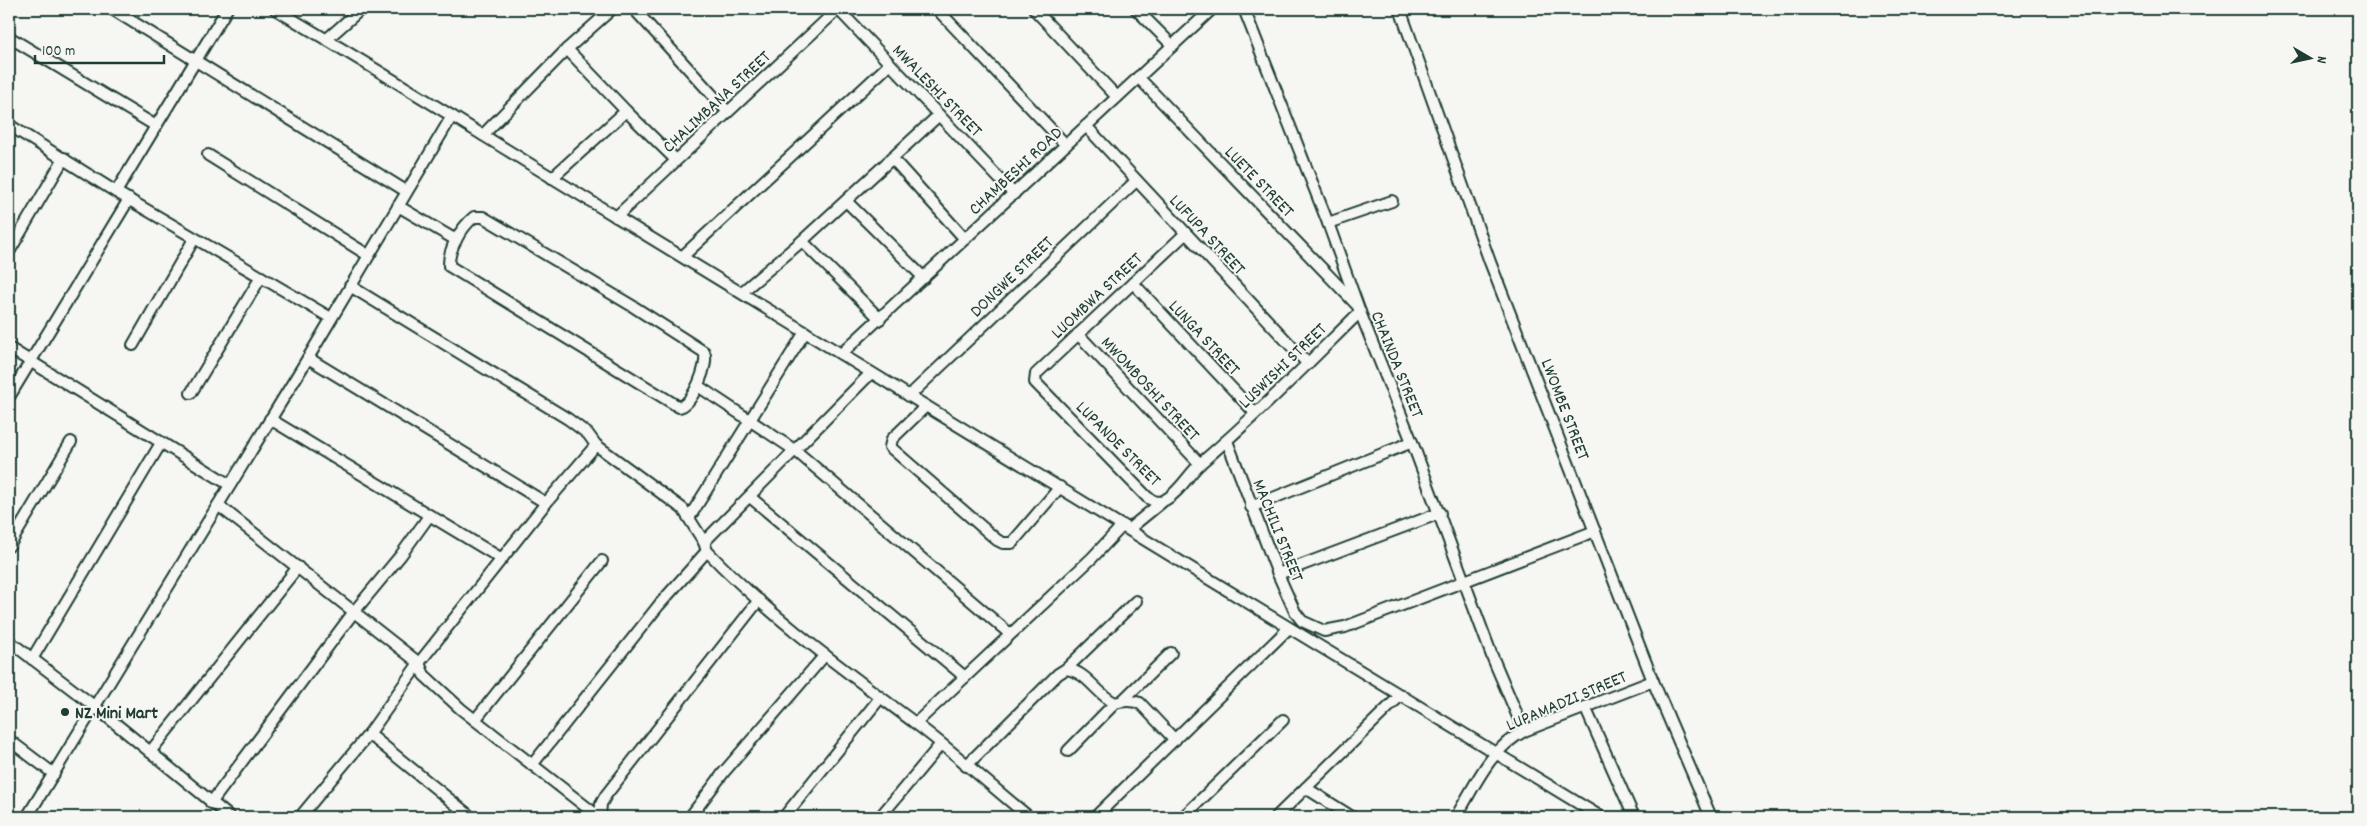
<svg xmlns="http://www.w3.org/2000/svg" width="2367" height="826" font-family="Dekko,sans-serif">
	<style>
		.lines { fill: none; stroke-linecap: round; stroke-linejoin: round }
		.minor-casing { stroke: #1f3d34; stroke-width: 14 }
		.minor { stroke: #f6f6f2; stroke-width: 10 }
		.poi-dot { fill: #1f3d34; stroke: #f6f6f2; stroke-width: 2 }
		.labels { text-anchor: middle; stroke-width: 4; stroke-linejoin: round; paint-order: stroke }
		.street-label { font-size: 18px; fill: #1f3d34; stroke: #f6f6f2 }
		.poi-label { font-size: 18px; font-weight: bold; fill: #1f3d34; stroke: #f6f6f2; text-anchor: start }
	</style>
	<rect width="100%" height="100%" fill="#f6f6f2"/>
	<filter id="ink" filterUnits="userSpaceOnUse"><feTurbulence type="fractalNoise" baseFrequency=".02" numOctaves="2"/><feDisplacementMap in="SourceGraphic" scale="10" xChannelSelector="R" yChannelSelector="G"/><feConvolveMatrix kernelMatrix="1 2 1 2 8 2 1 2 1" color-interpolation-filters="sRGB"/></filter>
	<g filter="url(#ink)">
		<g class="lines">
			<defs>
				<g id="minor">
					<path d="M112,9L406,191"/>
					<path d="M275,9C389,76 501,147 615,216C944,415 1271,619 1601,817"/>
					<path d="M634,9L727,111"/>
					<path d="M838,9L1014,194"/>
					<path d="M937,9L1066,145"/>
					<path d="M1034,9L1117,97"/>
					<path d="M1136,9L1172,45"/>
					<path d="M1244,9L1328,223L1360,312L1412,442L1492,656L1524,731"/>
					<path d="M1400,9L1490,262L1653,681L1711,817"/>
					<path d="M9,37L156,126"/>
					<path d="M327,39L361,9"/>
					<path d="M1138,77L1356,304"/>
					<path d="M626,111L676,160"/>
					<path d="M9,125L116,192L331,318"/>
					<path d="M1086,126L1308,364"/>
					<path d="M483,135L567,49L612,9"/>
					<path d="M208,155L368,255"/>
					<path d="M892,158L965,239"/>
					<path d="M552,178L626,111L567,49"/>
					<path d="M116,192L227,9"/>
					<path d="M846,201L924,278"/>
					<path d="M398,206L456,240"/>
					<path d="M474,217H483L634,307L704,352C710,363 692,406 679,407L449,266C448,249 461,228 474,217Z"/>
					<path d="M616,217L838,9"/>
					<path d="M1328,223L1392,201"/>
					<path d="M1185,234L1036,374L1035,382L1147,497C1153,501 1158,504 1165,500C1180,492 1189,473 1202,462C1257,415 1308,363 1360,312"/>
					<path d="M802,241L880,319"/>
					<path d="M9,252L64,158"/>
					<path d="M683,256L890,64"/>
					<path d="M1133,283L1255,413"/>
					<path d="M350,286L568,419L588,434L596,445L683,509L704,542L707,551C769,616 843,669 915,723C954,752 991,786 1029,817"/>
					<path d="M742,292L802,241L939,115"/>
					<path d="M1078,334L1200,464"/>
					<path d="M133,345L194,239"/>
					<path d="M9,348L230,485"/>
					<path d="M841,354L1212,9"/>
					<path d="M308,358L546,503"/>
					<path d="M698,386L796,451L1010,634"/>
					<path d="M191,393L261,277"/>
					<path d="M909,396L1136,181"/>
					<path d="M9,397L129,199"/>
					<path d="M926,406L892,439L890,447L997,540L1003,543H1012L1060,487"/>
					<path d="M270,419L502,559"/>
					<path d="M1227,441L1278,574L1295,612L1302,621L1324,631L1345,627L1595,531"/>
					<path d="M750,497L965,677"/>
					<path d="M218,505L419,663L424,675L461,709L599,817"/>
					<path d="M1251,507L1412,442"/>
					<path d="M689,518L805,332"/>
					<path d="M1129,529L1162,502"/>
					<path d="M704,542L871,373"/>
					<path d="M9,546L71,442"/>
					<path d="M1278,574L1440,513"/>
					<path d="M9,641L94,706L230,817"/>
					<path d="M32,659L161,443"/>
					<path d="M1066,669C1088,672 1096,694 1115,703"/>
					<path d="M1122,701L1171,653"/>
					<path d="M1585,707L1634,817"/>
					<path d="M475,720L602,561"/>
					<path d="M916,723L1092,558L1123,525"/>
					<path d="M369,734L471,817"/>
					<path d="M9,740L54,774"/>
					<path d="M1068,751L1115,703C1124,700 1131,700 1140,703L1175,740"/>
					<path d="M150,752L298,567"/>
					<path d="M532,765L659,605L707,551"/>
					<path d="M966,766L1058,674L1066,669L1136,601"/>
					<path d="M1306,788L1352,817"/>
					<path d="M211,803L353,613L401,555L429,516"/>
					<path d="M27,817L308,358L452,116"/>
					<path d="M300,817L369,734L419,663L546,503L596,445"/>
					<path d="M600,817L601,804L606,795L759,600"/>
					<path d="M690,817L724,772L825,655"/>
					<path d="M784,817L880,698"/>
					<path d="M880,817L941,744"/>
					<path d="M1095,817L1289,628"/>
					<path d="M1183,817L1283,720"/>
					<path d="M1276,817L1401,695"/>
					<path d="M1456,817C1476,784 1489,750 1524,731L1653,681"/>
				</g>
			</defs>
			<use href="#minor" class="minor-casing"/>
			<use href="#minor" class="minor"/>
		</g>
	</g>
	<circle class="poi-dot" cx="65" cy="712" r="5"/>
	<g class="labels">
		<g class="street-label">
			<text transform="translate(938 90) rotate(46)" y="6">MWALESHI STREET</text>
			<text transform="translate(716 101) rotate(-43)" y="6">CHALIMBANA STREET</text>
			<text transform="translate(1015 170) rotate(-43)" y="6">CHAMBESHI ROAD</text>
			<text transform="translate(1260 181) rotate(46)" y="6">LUETE STREET</text>
			<text transform="translate(1208 234) rotate(47)" y="6">LUFUPA STREET</text>
			<text transform="translate(1011 276) rotate(-44)" y="6">DONGWE STREET</text>
			<text transform="translate(1096 295) rotate(-43)" y="6">LUOMBWA STREET</text>
			<text transform="translate(1205 337) rotate(47)" y="6">LUNGA STREET</text>
			<text transform="translate(1398 364) rotate(68)" y="6">CHAINDA STREET</text>
			<text transform="translate(1282 365) rotate(-44)" y="6">LUSWISHI STREET</text>
			<text transform="translate(1151 388) rotate(47)" y="6">MWOMBOSHI STREET</text>
			<text transform="translate(1566 409) rotate(69)" y="6">LWOMBE STREET</text>
			<text transform="translate(1119 443) rotate(45)" y="6">LUPANDE STREET</text>
			<text transform="translate(1279 530) rotate(68)" y="6">MACHILI STREET</text>
			<text transform="translate(1566 700) rotate(-23)" y="6">LUPAMADZI STREET</text>
		</g>
		<g class="poi-label">
			<text x="75" y="718">NZ Mini Mart</text>
		</g>
	</g>
	<rect width="2367" height="826" fill="none" stroke="#f6f6f2" stroke-width="30"/>
	<rect x="15" y="15" width="2337" height="796" fill="none" stroke="#1f3d34" stroke-width="2" filter="url(#ink)"/>
	<g transform="translate(2310 58) rotate(99)" stroke="#f6f6f2" stroke-width="4" paint-order="stroke">
	<path d="M0-4L9 19L0 12L-9 19Z" fill="#1f3d34"/>
	<text y="-8" font-size="14" font-weight="bold" text-anchor="middle" fill="#1f3d34">N</text>
	</g>
	<path d="M35 55v8h129v-8" fill="none" stroke="#1f3d34" stroke-width="2.5"/>
	<text x="42" y="55" font-size="15" fill="#1f3d34" stroke="#f6f6f2" stroke-width="4" paint-order="stroke">100 m</text>
</svg>
